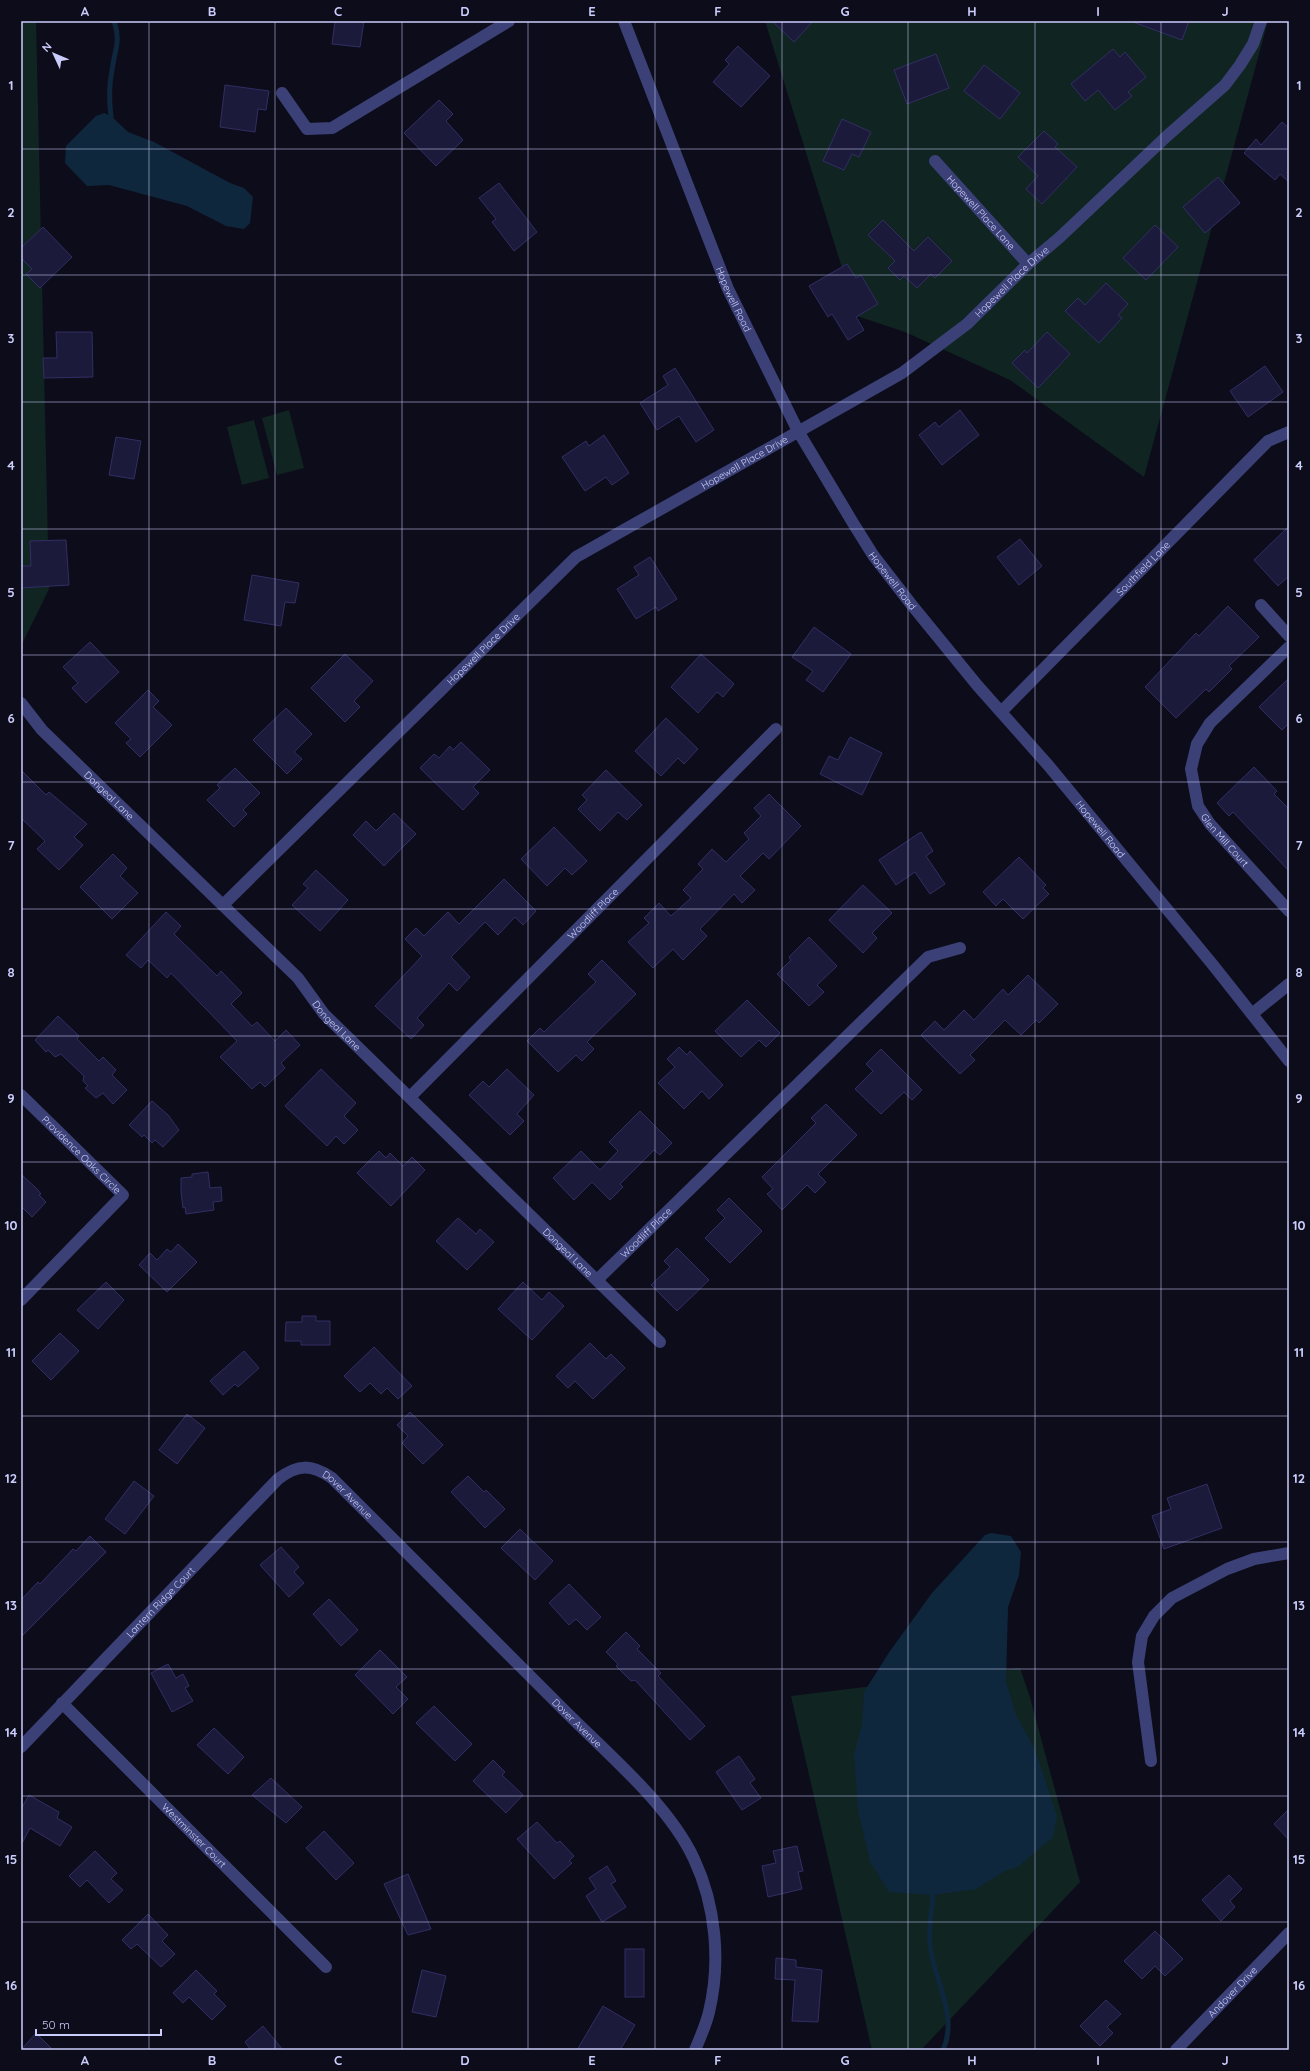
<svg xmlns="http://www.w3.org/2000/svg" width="1310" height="2071" font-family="Quicksand,sans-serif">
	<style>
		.green { fill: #102421 }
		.water { fill: #0f273c }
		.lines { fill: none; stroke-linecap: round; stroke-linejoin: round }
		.stream { stroke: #0f273c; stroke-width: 5 }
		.building { fill: #1c1a3a; stroke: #312e64 }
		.minor { stroke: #3b4176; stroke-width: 12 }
		.grid { fill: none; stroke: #caccfb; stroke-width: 1; stroke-opacity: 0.55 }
		.labels { text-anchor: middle; stroke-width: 4; stroke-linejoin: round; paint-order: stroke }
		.street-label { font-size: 10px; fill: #caccfb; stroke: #0d0c1b }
		.neatline { fill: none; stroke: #caccfb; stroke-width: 1.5 }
		.grid-label { font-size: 13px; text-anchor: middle; font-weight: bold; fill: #caccfb }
	</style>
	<rect width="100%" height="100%" fill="#0d0c1b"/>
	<g class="green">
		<path d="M21,21H36L49,589L21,646Z"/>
		<path d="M765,21H1268L1144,477L1010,380L905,332L857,316Z"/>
		<path d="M289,410L304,468L277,475L262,418Z"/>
		<path d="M254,420L269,478L242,485L227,427Z"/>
		<path d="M1020,1668L1029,1694L1080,1882L921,2050H872L791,1696Z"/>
	</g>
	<g class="water">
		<path d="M104,113L111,116L128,132L154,142L230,183L244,188L253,197L250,223L244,229L226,226L187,206L109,185L87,186L65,163L66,146L96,116Z"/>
		<path d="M991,1533L1011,1536L1021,1552L1019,1575L1008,1607L1006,1681L1016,1715L1035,1749L1057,1816L1053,1837L1018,1867L1005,1871L976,1889L933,1895L889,1892L870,1862L858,1810L854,1754L862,1724L864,1692L890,1651L932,1593L985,1535Z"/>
	</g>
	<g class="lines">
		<g class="stream">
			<path d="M111,116C109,101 109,85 112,70C115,47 121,44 114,21"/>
			<path d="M933,1895C932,1911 928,1929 930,1944C933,1979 959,2015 943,2050"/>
		</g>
	</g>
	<g class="building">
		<path d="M335,21H364L360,47L332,44Z"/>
		<path d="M772,21H813L794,42Z"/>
		<path d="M1133,21H1189L1182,40L1133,22Z"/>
		<path d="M738,46L770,76L741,107L713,82L729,64L725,60Z"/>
		<path d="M1113,49L1120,57L1125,52L1146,77L1128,92L1132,96L1115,110L1098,90L1085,101L1071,84Z"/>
		<path d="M936,54L949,88L907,104L894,70Z"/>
		<path d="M984,65L1020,93L1000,119L964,91Z"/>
		<path d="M225,85L269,91L266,110L258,109L255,132L220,127Z"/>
		<path d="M439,100L453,114L446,121L463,140L436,166L404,133Z"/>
		<path d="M842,119L871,132L859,157L852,154L844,170L823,161Z"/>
		<path d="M1282,122L1289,128V182L1280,174L1275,180L1244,153L1256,139L1261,145Z"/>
		<path d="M1044,131L1058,144L1055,147L1077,167L1042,204L1026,189L1038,176L1018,157Z"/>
		<path d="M1218,177L1240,203L1205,233L1183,207Z"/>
		<path d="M499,183L537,232L514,251L492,222L496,219L479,198Z"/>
		<path d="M883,220L914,251L928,237L952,261L935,278L931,274L917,288L904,276L900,280L888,268L895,261L868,235Z"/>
		<path d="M1155,225L1178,247L1146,280L1123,258Z"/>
		<path d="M43,227L72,257L40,288L26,274L32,269L21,258V248Z"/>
		<path d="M847,264L856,278L861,275L878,304L856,317L864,330L848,340L832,314L828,317L809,286Z"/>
		<path d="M1106,283L1128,304L1118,315L1122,318L1099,343L1065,311L1078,298L1085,305Z"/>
		<path d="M56,332H92L93,377L44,378L43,358H57Z"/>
		<path d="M1047,332L1070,354L1038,388L1012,363L1025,350L1027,353Z"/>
		<path d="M1265,366L1283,392L1248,417L1230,391Z"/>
		<path d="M675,368L714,430L696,442L679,416L657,430L640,403L668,385L663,376Z"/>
		<path d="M960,410L979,435L942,465L919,435L935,422L939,427Z"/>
		<path d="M604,435L629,473L612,485L606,477L585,491L562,457L586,441L589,446Z"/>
		<path d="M116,437L141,441L134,479L109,475Z"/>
		<path d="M1289,526V576L1278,586L1254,560Z"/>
		<path d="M1020,539L1042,566L1019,585L997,557Z"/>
		<path d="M66,540L69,585L21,588V566H31L30,541Z"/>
		<path d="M650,557L677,599L658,611L656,607L636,619L617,589L639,575L634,567Z"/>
		<path d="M252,575L299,583L295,603L285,602L281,626L244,620Z"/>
		<path d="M1228,606L1259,637L1229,666L1232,669L1209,692L1206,689L1176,718L1145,687L1196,633L1199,636Z"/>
		<path d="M814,627L851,654L823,692L806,680L813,671L792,657Z"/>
		<path d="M90,642L119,672L86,703L72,688L78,683L63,667Z"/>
		<path d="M345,654L373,681L354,701L360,707L345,722L311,688Z"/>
		<path d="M701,654L734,684L723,697L717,692L698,713L671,687Z"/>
		<path d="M1289,678V723L1282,730L1259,707Z"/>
		<path d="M148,690L159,701L153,707L172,725L140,757L126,743L131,739L115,723Z"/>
		<path d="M286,708L312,734L294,752L302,759L287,774L253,740Z"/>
		<path d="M666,718L698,749L684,764L678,758L661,776L635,751Z"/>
		<path d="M850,737L882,753L862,795L820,774L829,756L838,760Z"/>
		<path d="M461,742L490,770L473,787L479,793L463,810L420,768L434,754L439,758L450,746L453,750Z"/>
		<path d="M1254,767L1277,791L1274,794L1289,809V871L1233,812L1229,816L1217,803Z"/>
		<path d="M235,768L260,793L243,810L247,814L234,827L207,800L220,788L217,785Z"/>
		<path d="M21,770L46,795L49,792L87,824L74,837L83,845L59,870L37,849L45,841L21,818Z"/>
		<path d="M606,770L642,805L627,820L618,812L600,831L578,809L587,800L582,795Z"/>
		<path d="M769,794L801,826L769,859L763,853L740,876L755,890L742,903L734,894L700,929L707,936L683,960L673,949L653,968L628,942L649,923L644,918L659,903L671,916L691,898L683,890L703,869L698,864L712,849L726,862L749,839L744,833L761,816L754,808Z"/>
		<path d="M394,813L416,834L384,866L353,835L366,821L376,831Z"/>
		<path d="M554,827L587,861L572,875L565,868L547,886L521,859Z"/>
		<path d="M921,832L933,851L926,856L945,884L930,894L915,872L896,885L879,860Z"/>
		<path d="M113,854L127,868L120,876L138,893L112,919L80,887Z"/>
		<path d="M1019,857L1046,885L1043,888L1049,894L1023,919L1003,899L996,906L983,892Z"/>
		<path d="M316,870L348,900L320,931L292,905L308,888L303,884Z"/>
		<path d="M504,879L536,911L523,925L515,917L498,935L485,922L451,957L470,977L457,991L449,983L417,1018L424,1025L411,1039L375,1006L422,956L405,939L416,928L424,936L448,912L459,924Z"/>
		<path d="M863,885L892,913L872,933L877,938L863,953L829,920Z"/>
		<path d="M166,912L181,926L174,934L217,976L221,971L242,993L231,1004L252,1026L257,1022L275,1041L286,1030L300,1045L281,1063L285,1068L265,1087L260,1082L252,1089L220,1057L237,1041L171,973L167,978L148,960L141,968L126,955Z"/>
		<path d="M809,937L837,966L817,985L824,992L809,1006L777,974L791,960L789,957Z"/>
		<path d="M602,960L636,994L587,1042L594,1049L582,1061L576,1055L558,1072L527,1041L540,1028L544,1032L596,982L588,974Z"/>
		<path d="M1028,975L1058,1004L1039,1023L1036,1020L1021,1035L1005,1020L970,1055L975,1060L960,1074L921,1035L935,1021L944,1030L964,1010L974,1020L1003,989L1008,995Z"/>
		<path d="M747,1000L780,1033L766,1047L759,1040L741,1057L715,1031Z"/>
		<path d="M58,1016L79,1036L77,1039L99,1061L103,1057L116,1070L112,1075L127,1090L113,1104L103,1093L96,1098L85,1088L88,1086L83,1081L84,1076L61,1054L55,1057L48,1050L46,1052L35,1040Z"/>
		<path d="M679,1047L687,1055L690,1051L723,1085L709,1099L702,1091L684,1109L658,1083L675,1067L667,1059Z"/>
		<path d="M881,1049L922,1090L912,1100L904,1092L881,1114L855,1089L873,1071L866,1064Z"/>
		<path d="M321,1069L356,1103L344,1116L358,1130L344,1144L336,1136L327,1146L285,1106Z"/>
		<path d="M507,1069L534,1095L517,1114L524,1121L510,1135L469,1095L483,1081L489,1087Z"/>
		<path d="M152,1101L168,1115L179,1130L163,1147L155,1140L152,1143L144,1135L142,1137L129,1125Z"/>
		<path d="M826,1104L857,1135L818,1174L826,1182L815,1193L807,1185L782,1210L767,1194L773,1189L762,1177L816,1123L811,1118Z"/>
		<path d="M640,1111L672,1143L660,1155L654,1150L620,1184L623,1187L610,1200L592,1182L574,1200L553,1178L581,1151L600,1170L618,1151L609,1142Z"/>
		<path d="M379,1151L386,1158L390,1153L403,1166L412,1157L425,1170L391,1206L357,1173Z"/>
		<path d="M208,1172L210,1188L221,1187L222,1201L213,1202L214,1210L186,1214L185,1207L183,1208L181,1192V1178L192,1177V1174Z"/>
		<path d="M21,1174L37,1189L41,1194L39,1195L46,1202L32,1217L21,1206Z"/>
		<path d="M729,1198L762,1231L730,1263L705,1238L725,1218L717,1210Z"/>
		<path d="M458,1218L476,1234L480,1229L494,1242L467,1270L436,1241Z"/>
		<path d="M178,1244L197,1262L167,1292L139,1265L150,1253L157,1260L167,1249L171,1252Z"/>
		<path d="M677,1248L709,1280L677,1311L651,1285L670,1267L664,1261Z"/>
		<path d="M106,1282L124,1300L98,1329L77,1310Z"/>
		<path d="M523,1282L542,1300L549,1292L564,1306L532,1340L498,1309Z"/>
		<path d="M302,1316H316V1321H330V1345H301V1341H285L286,1322H302Z"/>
		<path d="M60,1333L79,1351L51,1380L32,1361Z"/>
		<path d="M590,1343L606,1359L611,1354L625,1368L593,1399L575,1381L568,1388L556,1376Z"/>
		<path d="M374,1347L412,1386L398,1399L387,1388L381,1394L370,1383L360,1392L344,1376Z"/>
		<path d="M244,1351L259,1368L238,1387L235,1384L223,1395L210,1381Z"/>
		<path d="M410,1412L443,1445L423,1464L402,1443L408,1436L397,1425Z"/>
		<path d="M187,1414L205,1428L177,1464L159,1450Z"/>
		<path d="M468,1476L484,1492L486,1490L505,1509L485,1528L451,1492Z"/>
		<path d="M134,1481L154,1496L125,1534L105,1519Z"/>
		<path d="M1207,1484L1222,1528L1164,1549L1152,1516L1171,1509L1167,1498Z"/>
		<path d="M520,1529L553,1561L535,1580L501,1548Z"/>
		<path d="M90,1536L106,1552L21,1637V1600L38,1582L40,1584L73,1549L76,1551Z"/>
		<path d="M281,1547L299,1567L294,1572L304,1583L289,1597L260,1565Z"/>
		<path d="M569,1584L601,1617L587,1630L576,1619L569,1625L549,1603Z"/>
		<path d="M329,1599L358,1630L341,1646L313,1614Z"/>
		<path d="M626,1632L640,1646L637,1649L661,1673L658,1676L705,1726L690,1740L635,1680L631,1681L616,1666L618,1664L606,1652Z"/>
		<path d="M380,1650L407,1677L396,1687L408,1699L393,1714L355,1675Z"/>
		<path d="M168,1664L176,1678L183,1674L189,1686L185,1688L193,1701L172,1712L151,1673Z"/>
		<path d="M434,1706L472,1744L455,1761L416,1723Z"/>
		<path d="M214,1728L244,1757L228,1774L197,1745Z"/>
		<path d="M739,1756L755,1779L750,1783L761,1798L742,1810L716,1772Z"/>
		<path d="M493,1760L505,1772L502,1775L523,1795L506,1813L473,1781Z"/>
		<path d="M271,1778L302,1807L286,1823L252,1795Z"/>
		<path d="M29,1795L59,1812L57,1818L72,1827L60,1846L30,1828L21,1845V1809Z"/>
		<path d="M1289,1809V1840L1274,1824Z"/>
		<path d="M537,1822L557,1843L560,1841L574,1856L569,1861L572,1863L554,1879L517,1839Z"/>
		<path d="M324,1831L354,1863L336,1880L306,1848Z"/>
		<path d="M797,1846L803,1871L798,1872L802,1889L768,1897L762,1866L776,1863L773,1851Z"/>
		<path d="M95,1851L117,1873L111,1879L123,1890L109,1903L87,1880L80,1887L69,1876Z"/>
		<path d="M607,1866L616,1881L611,1884L626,1907L602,1922L586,1896L596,1889L589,1878Z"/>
		<path d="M408,1874L431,1929L408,1935L384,1884Z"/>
		<path d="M1229,1875L1242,1889L1230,1901L1235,1907L1221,1921L1202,1900Z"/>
		<path d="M148,1914L168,1935L162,1941L175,1954L161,1967L137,1944L131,1949L122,1940Z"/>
		<path d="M1155,1931L1183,1959L1165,1976L1155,1966L1142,1979L1124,1961Z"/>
		<rect x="625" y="1949" width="19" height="48"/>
		<path d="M776,1958L796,1960V1967L822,1970L818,2022L792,2021L795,1980L775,1979Z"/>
		<path d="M196,1970L217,1991L214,1994L226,2006L212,2020L189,1997L183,2003L173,1993Z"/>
		<path d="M422,1970L446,1976L436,2017L412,2012Z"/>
		<path d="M1106,2000L1121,2014L1107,2027L1113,2033L1100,2046L1080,2026Z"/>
		<path d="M603,2006L635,2025L620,2050H577Z"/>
		<path d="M263,2026L283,2050H251L245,2042Z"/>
		<path d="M36,2033L53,2050H21Z"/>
	</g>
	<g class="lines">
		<g class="minor">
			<path id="s1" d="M624,21L728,289L798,431L853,523L873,555L911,604L977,685L1048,765L1213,965L1289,1061"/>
			<path d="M282,93L307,129L332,128L509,21"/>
			<path id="s2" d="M935,161L1028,264"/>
			<path d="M1261,605L1289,636"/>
			<path id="s3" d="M1289,647L1210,723L1197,744L1191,769L1198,806L1210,824L1289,911"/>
			<path id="s4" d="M21,703L42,730L298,978L324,1014L660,1342"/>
			<path id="s5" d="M1001,712L1268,441L1289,432"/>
			<path id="s6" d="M223,905L576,557L902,373L967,324L1028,264L1059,238L1167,136L1225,85L1240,65L1253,44L1261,21"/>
			<path d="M1252,1014L1289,984"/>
			<path id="s7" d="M21,1095L123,1195L21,1300"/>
			<path id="s8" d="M410,1097L776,729"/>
			<path id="s9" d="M597,1280L928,957L960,948"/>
			<path id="s10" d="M62,1703L326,1967"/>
			<path id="s11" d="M21,1747L278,1479C298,1464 311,1464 332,1478C410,1556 488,1634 566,1712C608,1754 669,1805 694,1859C716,1906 721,1962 709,2012C706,2025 700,2038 695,2050"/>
			<path d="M1151,1761L1138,1662L1142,1636L1154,1616L1172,1598L1227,1569L1254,1559L1289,1553"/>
			<path id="s12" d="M1176,2050L1289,1933"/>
		</g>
	</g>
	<path class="grid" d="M149,21V2050M275,21V2050M402,21V2050M528,21V2050M655,21V2050M782,21V2050M908,21V2050M1035,21V2050M1161,21V2050M21,149H1289M21,275H1289M21,402H1289M21,529H1289M21,655H1289M21,782H1289M21,909H1289M21,1036H1289M21,1162H1289M21,1289H1289M21,1416H1289M21,1542H1289M21,1669H1289M21,1796H1289M21,1922H1289"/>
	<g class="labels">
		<g class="street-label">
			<text dy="4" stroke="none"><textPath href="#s2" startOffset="69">Hopewell Place Lane</textPath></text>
			<text dy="4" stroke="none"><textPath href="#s6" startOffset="1013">Hopewell Place Drive</textPath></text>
			<text dy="4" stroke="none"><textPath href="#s1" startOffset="299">Hopewell Road</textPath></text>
			<text dy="4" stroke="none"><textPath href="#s6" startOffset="689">Hopewell Place Drive</textPath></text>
			<text dy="4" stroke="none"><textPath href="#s5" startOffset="202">Southfield Lane</textPath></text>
			<text dy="4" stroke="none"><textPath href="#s1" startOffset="623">Hopewell Road</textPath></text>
			<text dy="4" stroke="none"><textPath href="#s6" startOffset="365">Hopewell Place Drive</textPath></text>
			<text dy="4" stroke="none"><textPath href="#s4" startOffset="128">Dongeal Lane</textPath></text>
			<text dy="4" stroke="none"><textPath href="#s1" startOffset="947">Hopewell Road</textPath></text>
			<text dy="4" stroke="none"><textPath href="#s3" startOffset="241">Glen Mill Court</textPath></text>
			<text dy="4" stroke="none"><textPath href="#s8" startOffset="259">Woodliff Place</textPath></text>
			<text dy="4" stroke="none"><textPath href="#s4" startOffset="452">Dongeal Lane</textPath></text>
			<text dy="4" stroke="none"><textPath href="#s7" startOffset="85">Providence Oaks Circle</textPath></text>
			<text dy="4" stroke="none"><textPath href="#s9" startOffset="68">Woodliff Place</textPath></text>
			<text dy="4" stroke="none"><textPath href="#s4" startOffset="776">Dongeal Lane</textPath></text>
			<text dy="4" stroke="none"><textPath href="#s11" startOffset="453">Dover Avenue</textPath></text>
			<text dy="4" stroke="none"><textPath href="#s11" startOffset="201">Lantern Ridge Court</textPath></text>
			<text dy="4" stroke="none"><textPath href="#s11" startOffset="777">Dover Avenue</textPath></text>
			<text dy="4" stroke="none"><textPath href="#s10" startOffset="187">Westminster Court</textPath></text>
			<text dy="4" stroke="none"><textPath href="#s12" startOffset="81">Andover Drive</textPath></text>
		</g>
	</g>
	<rect width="1310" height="2071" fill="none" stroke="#0d0c1b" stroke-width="44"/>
	<g transform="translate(54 54) rotate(314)" stroke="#0d0c1b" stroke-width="3" paint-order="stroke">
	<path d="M0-3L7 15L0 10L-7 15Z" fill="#caccfb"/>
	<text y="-6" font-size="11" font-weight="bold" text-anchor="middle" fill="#caccfb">N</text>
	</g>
	<path d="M36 2029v6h125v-6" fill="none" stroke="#caccfb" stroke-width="2"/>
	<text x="42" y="2029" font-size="12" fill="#caccfb" stroke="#0d0c1b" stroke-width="3" paint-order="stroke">50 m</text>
	<rect x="22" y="22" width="1266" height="2027" class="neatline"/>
	<g class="grid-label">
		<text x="85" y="16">A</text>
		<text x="212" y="16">B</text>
		<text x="338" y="16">C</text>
		<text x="465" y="16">D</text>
		<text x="592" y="16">E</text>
		<text x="718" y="16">F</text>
		<text x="845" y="16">G</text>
		<text x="972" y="16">H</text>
		<text x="1098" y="16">I</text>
		<text x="1225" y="16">J</text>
		<text x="11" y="90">1</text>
		<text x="1299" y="90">1</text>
		<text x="11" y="217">2</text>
		<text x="1299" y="217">2</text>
		<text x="11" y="343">3</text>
		<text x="1299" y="343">3</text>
		<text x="11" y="470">4</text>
		<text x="1299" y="470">4</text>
		<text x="11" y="597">5</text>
		<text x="1299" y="597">5</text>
		<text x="11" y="723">6</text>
		<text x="1299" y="723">6</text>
		<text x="11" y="850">7</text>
		<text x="1299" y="850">7</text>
		<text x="11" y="977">8</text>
		<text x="1299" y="977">8</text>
		<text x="11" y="1103">9</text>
		<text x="1299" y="1103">9</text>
		<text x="11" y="1230">10</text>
		<text x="1299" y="1230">10</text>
		<text x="11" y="1357">11</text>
		<text x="1299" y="1357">11</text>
		<text x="11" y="1483">12</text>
		<text x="1299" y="1483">12</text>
		<text x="11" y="1610">13</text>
		<text x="1299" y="1610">13</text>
		<text x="11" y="1737">14</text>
		<text x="1299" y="1737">14</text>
		<text x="11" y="1864">15</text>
		<text x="1299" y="1864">15</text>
		<text x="11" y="1990">16</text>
		<text x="1299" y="1990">16</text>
		<text x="85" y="2065">A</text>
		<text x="212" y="2065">B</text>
		<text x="338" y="2065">C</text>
		<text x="465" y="2065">D</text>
		<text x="592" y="2065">E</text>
		<text x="718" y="2065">F</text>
		<text x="845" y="2065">G</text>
		<text x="972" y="2065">H</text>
		<text x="1098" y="2065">I</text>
		<text x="1225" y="2065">J</text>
	</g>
</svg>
